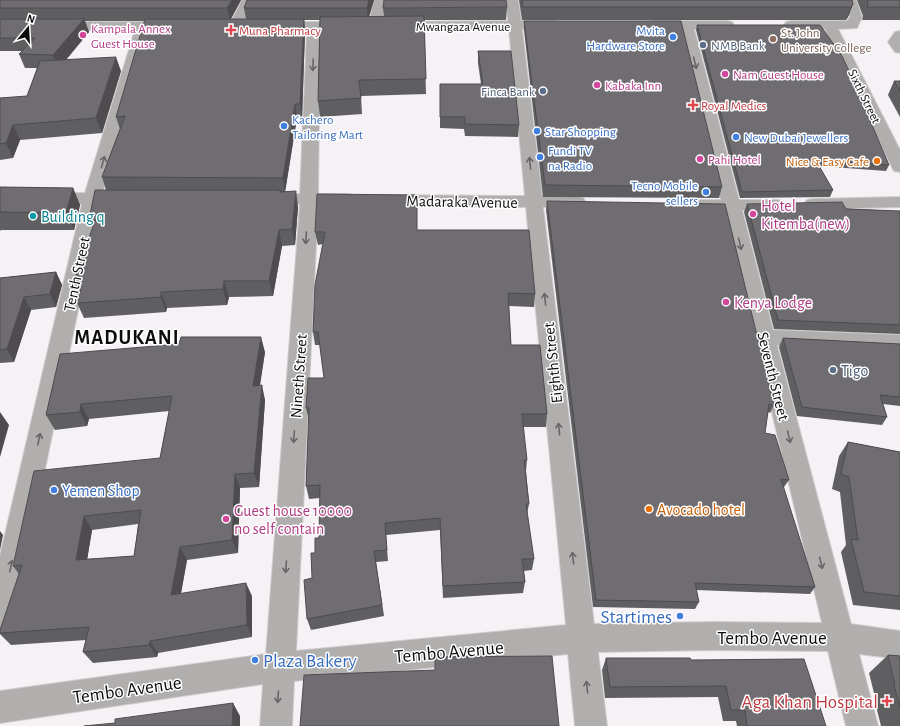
<svg xmlns="http://www.w3.org/2000/svg" width="900" height="726" font-family="'Alegreya Sans',sans-serif">
	<style>
		.lines { fill: none; stroke-linecap: round; stroke-linejoin: round }
		.minor-casing { stroke: #d0ccd0; stroke-width: 2 }
		.minor { fill: #b1afae; fill-rule: evenodd }
		.wall { fill: #5f5e61; fill-rule: evenodd }
		.shaded-wall { fill: #4e4c4f }
		.building { fill: #6f6d71; stroke: #4e4c4f; fill-rule: evenodd }
		.oneway { stroke: #676566 }
		.health-dot { fill: #e0444e; stroke: #fff; stroke-width: 1.5 }
		.hotel-dot { fill: #d1479c; stroke: #fff; stroke-width: 1.5 }
		.shop-dot { fill: #3f7fe0; stroke: #fff; stroke-width: 1.5 }
		.education-dot { fill: #8d6e63; stroke: #fff; stroke-width: 1.5 }
		.service-dot { fill: #5c6f8a; stroke: #fff; stroke-width: 1.5 }
		.food-dot { fill: #e8710a; stroke: #fff; stroke-width: 1.5 }
		.culture-dot { fill: #0f9aa8; stroke: #fff; stroke-width: 1.5 }
		.labels { text-anchor: middle; stroke-width: 3; stroke-linejoin: round; paint-order: stroke }
		.far-street-label { font-size: 13px; fill: #0d0b0d; stroke: #fff }
		.far-hotel-label { font-size: 13px; fill: #b23c85; stroke: #fff; text-anchor: start }
		.far-health-label { font-size: 13px; fill: #be3a42; stroke: #fff; text-anchor: start }
		.far-shop-label { font-size: 13px; fill: #366cbe; stroke: #fff; text-anchor: start }
		.far-education-label { font-size: 13px; fill: #785e54; stroke: #fff; text-anchor: start }
		.far-service-label { font-size: 13px; fill: #4e5e75; stroke: #fff; text-anchor: start }
		.far-food-label { font-size: 13px; fill: #c56008; stroke: #fff; text-anchor: end }
		.street-label { font-size: 16px; fill: #0d0b0d; stroke: #fff }
		.hotel-label { font-size: 16px; fill: #b23c85; stroke: #fff; text-anchor: start }
		.culture-label { font-size: 16px; fill: #0d838f; stroke: #fff; text-anchor: start }
		.service-label { font-size: 16px; fill: #4e5e75; stroke: #fff; text-anchor: start }
		.shop-label { font-size: 16px; fill: #366cbe; stroke: #fff; text-anchor: start }
		.food-label { font-size: 16px; fill: #c56008; stroke: #fff; text-anchor: start }
		.near-shop-label { font-size: 19px; fill: #366cbe; stroke: #fff; text-anchor: end }
		.near-street-label { font-size: 19px; fill: #0d0b0d; stroke: #fff }
		.near-health-label { font-size: 19px; fill: #be3a42; stroke: #fff; text-anchor: end }
		.district-label { font-size: 20px; font-weight: bold; letter-spacing: 1px; fill: #0d0b0d; stroke: #fff }
	</style>
	<rect width="100%" height="100%" fill="#f5f1f5"/>
	<g class="lines">
		<defs>
			<g id="minor">
				<path d="M242,0H254L241,29H231L229,26Z"/>
				<path d="M374,0H386L382,26L380,29H370L368,26Z"/>
				<path d="M506,0H518L521,21H555L560,22L562,25L560,28L555,29H522L542,196L577,197L583,198L586,202L583,206L577,207H543L594,624L714,622L822,623L724,210H695L689,209L686,205L689,201L695,200H721L680,29L648,28L646,25L648,22L653,21H727L732,22L734,25L732,28L694,29L739,200H777L783,201L786,205L783,209L777,210H742L773,330L900,335V351L777,345L851,624L900,631V659L859,654L878,726H846L828,651L714,650L598,652L607,726H575L568,654L294,681L292,726H260L263,684L0,723V691L266,654L300,204H267L261,203L258,199L261,195L267,194H300L307,30L270,29L268,26L270,23L275,22H349L354,23L356,26L354,29L349,30H320L318,194H347L353,195L356,199L353,203L347,204H318L296,651L566,625L526,207L387,205L381,204L378,200L381,196L387,195L525,196L509,29L393,30L388,29L386,26L388,23L393,22L508,21Z"/>
				<path d="M844,0H856L862,17L857,28L838,29L900,150V172L894,171L892,167L825,29H791L786,28L784,25L786,22L791,21H847L850,17Z"/>
				<path d="M0,22H173L178,23L180,26L178,29L148,30L102,194L129,195L132,199L129,203L123,204H100L14,618L10,628L0,632V556L82,204L0,203V193H85L135,30H0Z"/>
				<path d="M900,31V53L895,52L888,42L895,32Z"/>
				<path d="M900,197V207L813,209L807,208L804,204L807,200L813,199Z"/>
			</g>
		</defs>
		<use href="#minor" class="minor-casing"/>
		<use href="#minor" class="minor"/>
	</g>
	<g class="wall">
		<path d="M0,0H241L231,19H246L244,8L247,0H374L369,16H384L383,8L507,7L506,20H424L426,94L361,96L362,114L320,117L318,101L320,20H304L305,32L302,118H297L285,192L298,207L295,245L282,246L273,296L229,297L227,305L167,308L166,312L84,318L77,303L78,298L73,289L94,225L90,215L106,190L102,177L120,129L116,117L145,21H85L89,32L66,60L121,71L102,133L20,140L13,158L0,160V98L27,96L37,68H25L19,54L22,51H0Z"/>
		<path d="M519,0H852L853,4L848,17L846,20H522Z"/>
		<path d="M857,0H900V20H862L863,16Z"/>
		<path d="M524,21L722,187L719,198L543,197L524,30Z"/>
		<path d="M697,25L889,165L886,171L819,166L833,190L830,197L740,198L696,30Z"/>
		<path d="M478,51L519,125L518,137L465,136L464,129L440,128V84H481L478,63Z"/>
		<path d="M894,81H900V117L888,95Z"/>
		<path d="M0,187L73,188L80,205L74,230H1L0,231Z"/>
		<path d="M547,201L774,405L770,413L768,412L765,433L789,480L784,487H783L815,587L810,594L696,590L699,602L695,609L593,607L546,210Z"/>
		<path d="M747,204L900,211V334L774,329L744,212Z"/>
		<path d="M417,207V230L535,294L534,307L509,306L511,345L547,414L546,427H523L527,460L526,471L529,504L527,514L534,559L532,570L524,571L525,582L523,593L443,598L440,530L386,535L388,561L376,562L384,616L311,630L307,619L315,553L319,538L320,498L309,499L306,486L309,420L306,408L324,378L320,345H315L313,332L323,244L318,245L315,232Z"/>
		<path d="M56,272L62,285L56,307L31,310L14,362L0,363V278Z"/>
		<path d="M783,338L900,344V406L883,404L887,417L882,425L797,416L779,347Z"/>
		<path d="M265,352L260,386L265,400L259,487L240,488L238,553L187,560L181,594L252,596V637L158,653L157,657L93,663L83,652L86,640L11,645L0,634V633L19,574L13,566L160,458L169,411L89,419L87,426L55,430L46,415L60,354ZM138,524L134,556L87,559L92,530Z"/>
		<path d="M848,442L900,452V610L853,605L841,552L846,545L840,492L832,489L839,456Z"/>
		<path d="M888,655L900,656V726H881L875,702L876,701L869,673Z"/>
		<path d="M606,658L691,660L826,726H737L736,721H723L718,697L605,698L602,670Z"/>
	</g>
	<g class="shaded-wall">
		<path d="M232,0H241L230,20L227,8Z"/>
		<path d="M369,0H374L368,20L367,8Z"/>
		<path d="M853,4L848,17L846,20L851,7Z"/>
		<path d="M84,19L89,32L59,68L53,55Z"/>
		<path d="M304,19L305,32L302,118L300,104Z"/>
		<path d="M116,57L121,71L102,133L96,118Z"/>
		<path d="M295,104L297,118L285,192L283,178Z"/>
		<path d="M13,125L20,140L13,158L6,143Z"/>
		<path d="M73,188L80,205L74,230L66,213Z"/>
		<path d="M296,191L298,207L295,245L292,229Z"/>
		<path d="M279,230L282,246L273,296L269,281Z"/>
		<path d="M56,272L62,285L56,307L50,294Z"/>
		<path d="M224,281L229,297L227,305L223,289Z"/>
		<path d="M161,292L167,308L166,312L161,297Z"/>
		<path d="M24,297L31,310L14,362L7,349Z"/>
		<path d="M261,337L265,352L257,401L253,386Z"/>
		<path d="M262,385L265,400L259,487L254,473Z"/>
		<path d="M81,404L89,419L87,426L80,412Z"/>
		<path d="M0,412L9,425L0,457Z"/>
		<path d="M235,474L240,488L238,553L232,540Z"/>
		<path d="M84,516L92,530L85,573L76,560Z"/>
		<path d="M0,531L3,535L0,550Z"/>
		<path d="M180,547L187,560L178,608L171,595Z"/>
		<path d="M246,583L252,596V637L247,625Z"/>
		<path d="M150,641L158,653L157,657L149,645Z"/>
		<path d="M233,703L240,716V726H232Z"/>
	</g>
	<g class="building">
		<path d="M0,0H232L227,8H0Z"/>
		<path d="M247,0H369L367,8H244Z"/>
		<path d="M384,0H506L507,7L383,8Z"/>
		<path d="M522,0H852L853,4L851,7H523Z"/>
		<path d="M867,0H900V7H867L868,4Z"/>
		<path d="M424,16L426,79L359,80L361,98L318,101L320,17Z"/>
		<path d="M0,19H84L53,55L19,54L35,38H0Z"/>
		<path d="M145,19H304L300,104H295L283,178L102,177L125,116L116,117Z"/>
		<path d="M524,21H681L722,187L545,185Z"/>
		<path d="M697,25H820L842,56L850,73L889,165L815,159L833,190L742,192Z"/>
		<path d="M478,51H511L519,125L465,124V117H440V84H483Z"/>
		<path d="M116,57L96,118L13,125L6,143L0,144V98L27,96L40,61Z"/>
		<path d="M894,81H900V91Z"/>
		<path d="M0,187L73,188L66,213L0,212Z"/>
		<path d="M95,190H280V192L296,191L292,229L279,230L269,281H224L223,289L161,292V297L77,303L81,288L73,289L78,266L96,219H93L94,215H90Z"/>
		<path d="M317,194L417,195V230H529L535,294L508,293L511,345H540L547,414H522L527,460H524L529,504H526L534,559H522L525,582L443,586L440,518L385,523L387,550L374,551L382,605L307,619L304,580L312,578L311,553H315V538H319L320,485L306,486L309,408H306L308,378H324L318,332H313L315,285L325,232H315Z"/>
		<path d="M547,201L725,204L774,405L769,404L765,433L775,435L789,480L781,479L815,587L695,583L699,602L596,600Z"/>
		<path d="M842,202L846,209L900,211V325L778,320L747,204Z"/>
		<path d="M56,272L50,294L24,297L7,349L0,350V278Z"/>
		<path d="M181,337H261L253,386L262,385L254,473L235,474L232,540L180,547L171,595L246,583L247,625L150,641L149,645L83,652L89,627L0,633V630L22,565L13,566L34,471L160,458L172,396L81,404L80,412L46,415L60,354L179,344ZM141,510L134,556L76,560L84,516Z"/>
		<path d="M783,338L900,344V397L880,395L887,417L802,407Z"/>
		<path d="M848,442L900,452V596L864,592L851,539L858,540L849,477L841,474Z"/>
		<path d="M888,655L900,656V708L894,685H895Z"/>
		<path d="M552,656L559,726H300L304,675L435,670V657Z"/>
		<path d="M606,658H690L691,660L804,659L826,726H747L745,710H731L726,686L610,687Z"/>
		<path d="M233,703L232,726H84L115,723V719Z"/>
	</g>
	<defs><path id="oneway-shaft" d="M-6 0H5M1.5-3L5.5 0L1.5 3" fill="none" stroke-width="1.6" stroke-linecap="round" stroke-linejoin="round"/></defs>
	<g class="oneway">
		<use href="#oneway-shaft" transform="translate(695 63) rotate(76)"/>
		<use href="#oneway-shaft" transform="translate(313 65) rotate(92)"/>
		<use href="#oneway-shaft" transform="translate(103 162) rotate(-74)"/>
		<use href="#oneway-shaft" transform="translate(530 163) rotate(-96)"/>
		<use href="#oneway-shaft" transform="translate(306 238) rotate(94)"/>
		<use href="#oneway-shaft" transform="translate(740 244) rotate(76)"/>
		<use href="#oneway-shaft" transform="translate(545 299) rotate(-96)"/>
		<use href="#oneway-shaft" transform="translate(559 429) rotate(-96)"/>
		<use href="#oneway-shaft" transform="translate(294 437) rotate(94)"/>
		<use href="#oneway-shaft" transform="translate(789 437) rotate(76)"/>
		<use href="#oneway-shaft" transform="translate(39 439) rotate(-78)"/>
		<use href="#oneway-shaft" transform="translate(573 558) rotate(-96)"/>
		<use href="#oneway-shaft" transform="translate(821 563) rotate(76)"/>
		<use href="#oneway-shaft" transform="translate(11 566) rotate(-78)"/>
		<use href="#oneway-shaft" transform="translate(286 567) rotate(94)"/>
		<use href="#oneway-shaft" transform="translate(587 687) rotate(-96)"/>
		<use href="#oneway-shaft" transform="translate(278 697) rotate(94)"/>
	</g>
	<g class="health-dot">
		<path d="M229 24h4v4h4v4h-4v4h-4v-4h-4v-4h4z"/>
		<path d="M691 99h4v4h4v4h-4v4h-4v-4h-4v-4h4z"/>
		<path d="M885 695h4v4h4v4h-4v4h-4v-4h-4v-4h4z"/>
	</g>
	<g class="hotel-dot">
		<circle cx="83" cy="35" r="4"/>
		<circle cx="725" cy="74" r="4"/>
		<circle cx="597" cy="85" r="4"/>
		<circle cx="700" cy="159" r="4"/>
		<circle cx="753" cy="214" r="4"/>
		<circle cx="726" cy="302" r="4"/>
		<circle cx="226" cy="519" r="4"/>
	</g>
	<g class="shop-dot">
		<circle cx="673" cy="37" r="4"/>
		<circle cx="284" cy="126" r="4"/>
		<circle cx="537" cy="131" r="4"/>
		<circle cx="736" cy="137" r="4"/>
		<circle cx="540" cy="157" r="4"/>
		<circle cx="706" cy="192" r="4"/>
		<circle cx="54" cy="490" r="4"/>
		<circle cx="680" cy="616" r="4"/>
		<circle cx="255" cy="660" r="4"/>
	</g>
	<circle class="education-dot" cx="773" cy="39" r="4"/>
	<g class="service-dot">
		<circle cx="703" cy="45" r="4"/>
		<circle cx="543" cy="91" r="4"/>
		<circle cx="833" cy="370" r="4"/>
	</g>
	<g class="food-dot">
		<circle cx="877" cy="161" r="4"/>
		<circle cx="649" cy="509" r="4"/>
	</g>
	<circle class="culture-dot" cx="33" cy="216" r="4"/>
	<g class="labels">
		<g class="far-street-label">
			<text x="463" y="31">Mwangaza Avenue</text>
			<text transform="translate(865 96) rotate(64)" y="5">Sixth Street</text>
		</g>
		<g class="far-hotel-label">
			<text x="91" y="33">Kampala Annex<tspan x="91" dy="15">Guest House</tspan></text>
			<text x="733" y="79">Nam Guest House</text>
			<text x="605" y="90">Kabaka Inn</text>
			<text x="708" y="164">Pahi Hotel</text>
		</g>
		<g class="far-health-label">
			<text x="239" y="35">Muna Pharmacy</text>
			<text x="701" y="110">Royal Medics</text>
		</g>
		<g class="far-shop-label">
			<text x="665" y="35" text-anchor="end">Mvita<tspan x="665" dy="15">Hardware Store</tspan></text>
			<text x="292" y="124">Kachero<tspan x="292" dy="15">Tailoring Mart</tspan></text>
			<text x="545" y="136">Star Shopping</text>
			<text x="744" y="142">New Dubai Jewellers</text>
			<text x="548" y="155">Fundi TV<tspan x="548" dy="15">na Radio</tspan></text>
			<text x="698" y="190" text-anchor="end">Tecno Mobile<tspan x="698" dy="15">sellers</tspan></text>
		</g>
		<g class="far-education-label">
			<text x="781" y="37">St. John<tspan x="781" dy="15">University College</tspan></text>
		</g>
		<g class="far-service-label">
			<text x="711" y="50">NMB Bank</text>
			<text x="535" y="96" text-anchor="end">Finca Bank</text>
		</g>
		<g class="far-food-label">
			<text x="869" y="166">Nice &amp; Easy Cafe</text>
		</g>
		<g class="street-label">
			<text transform="translate(462 201) rotate(1)" y="6">Madaraka Avenue</text>
			<text transform="translate(76 274) rotate(-78)" y="6">Tenth Street</text>
			<text transform="translate(552 363) rotate(-96)" y="6">Eighth Street</text>
			<text transform="translate(298 376) rotate(-86)" y="6">Nineth Street</text>
			<text transform="translate(774 376) rotate(76)" y="6">Seventh Street</text>
		</g>
		<g class="hotel-label">
			<text x="761" y="211">Hotel<tspan x="761" dy="18">Kitemba(new)</tspan></text>
			<text x="734" y="308">Kenya Lodge</text>
			<text x="234" y="516">Guest house 10000<tspan x="234" dy="18">no self contain</tspan></text>
		</g>
		<g class="culture-label">
			<text x="41" y="222">Building q</text>
		</g>
		<g class="service-label">
			<text x="841" y="376">Tigo</text>
		</g>
		<g class="shop-label">
			<text x="62" y="496">Yemen Shop</text>
		</g>
		<g class="food-label">
			<text x="657" y="515">Avocado hotel</text>
		</g>
		<g class="near-shop-label">
			<text x="672" y="623">Startimes</text>
			<text x="263" y="667" text-anchor="start">Plaza Bakery</text>
		</g>
		<g class="near-street-label">
			<text x="772" y="644">Tembo Avenue</text>
			<text transform="translate(449 651) rotate(-5)" y="7">Tembo Avenue</text>
			<text transform="translate(127 689) rotate(-8)" y="7">Tembo Avenue</text>
		</g>
		<g class="near-health-label">
			<text x="878" y="708">Aga Khan Hospital</text>
		</g>
		<g class="district-label">
			<text x="127" y="344">MADUKANI</text>
		</g>
	</g>
	<g transform="translate(28 28) rotate(18)" stroke="#ffffff" stroke-width="3" paint-order="stroke">
	<path d="M0-3L7 15L0 10L-7 15Z" fill="#0d0b0d"/>
	<text y="-6" font-size="11" font-weight="bold" text-anchor="middle" fill="#0d0b0d">N</text>
	</g>
</svg>
